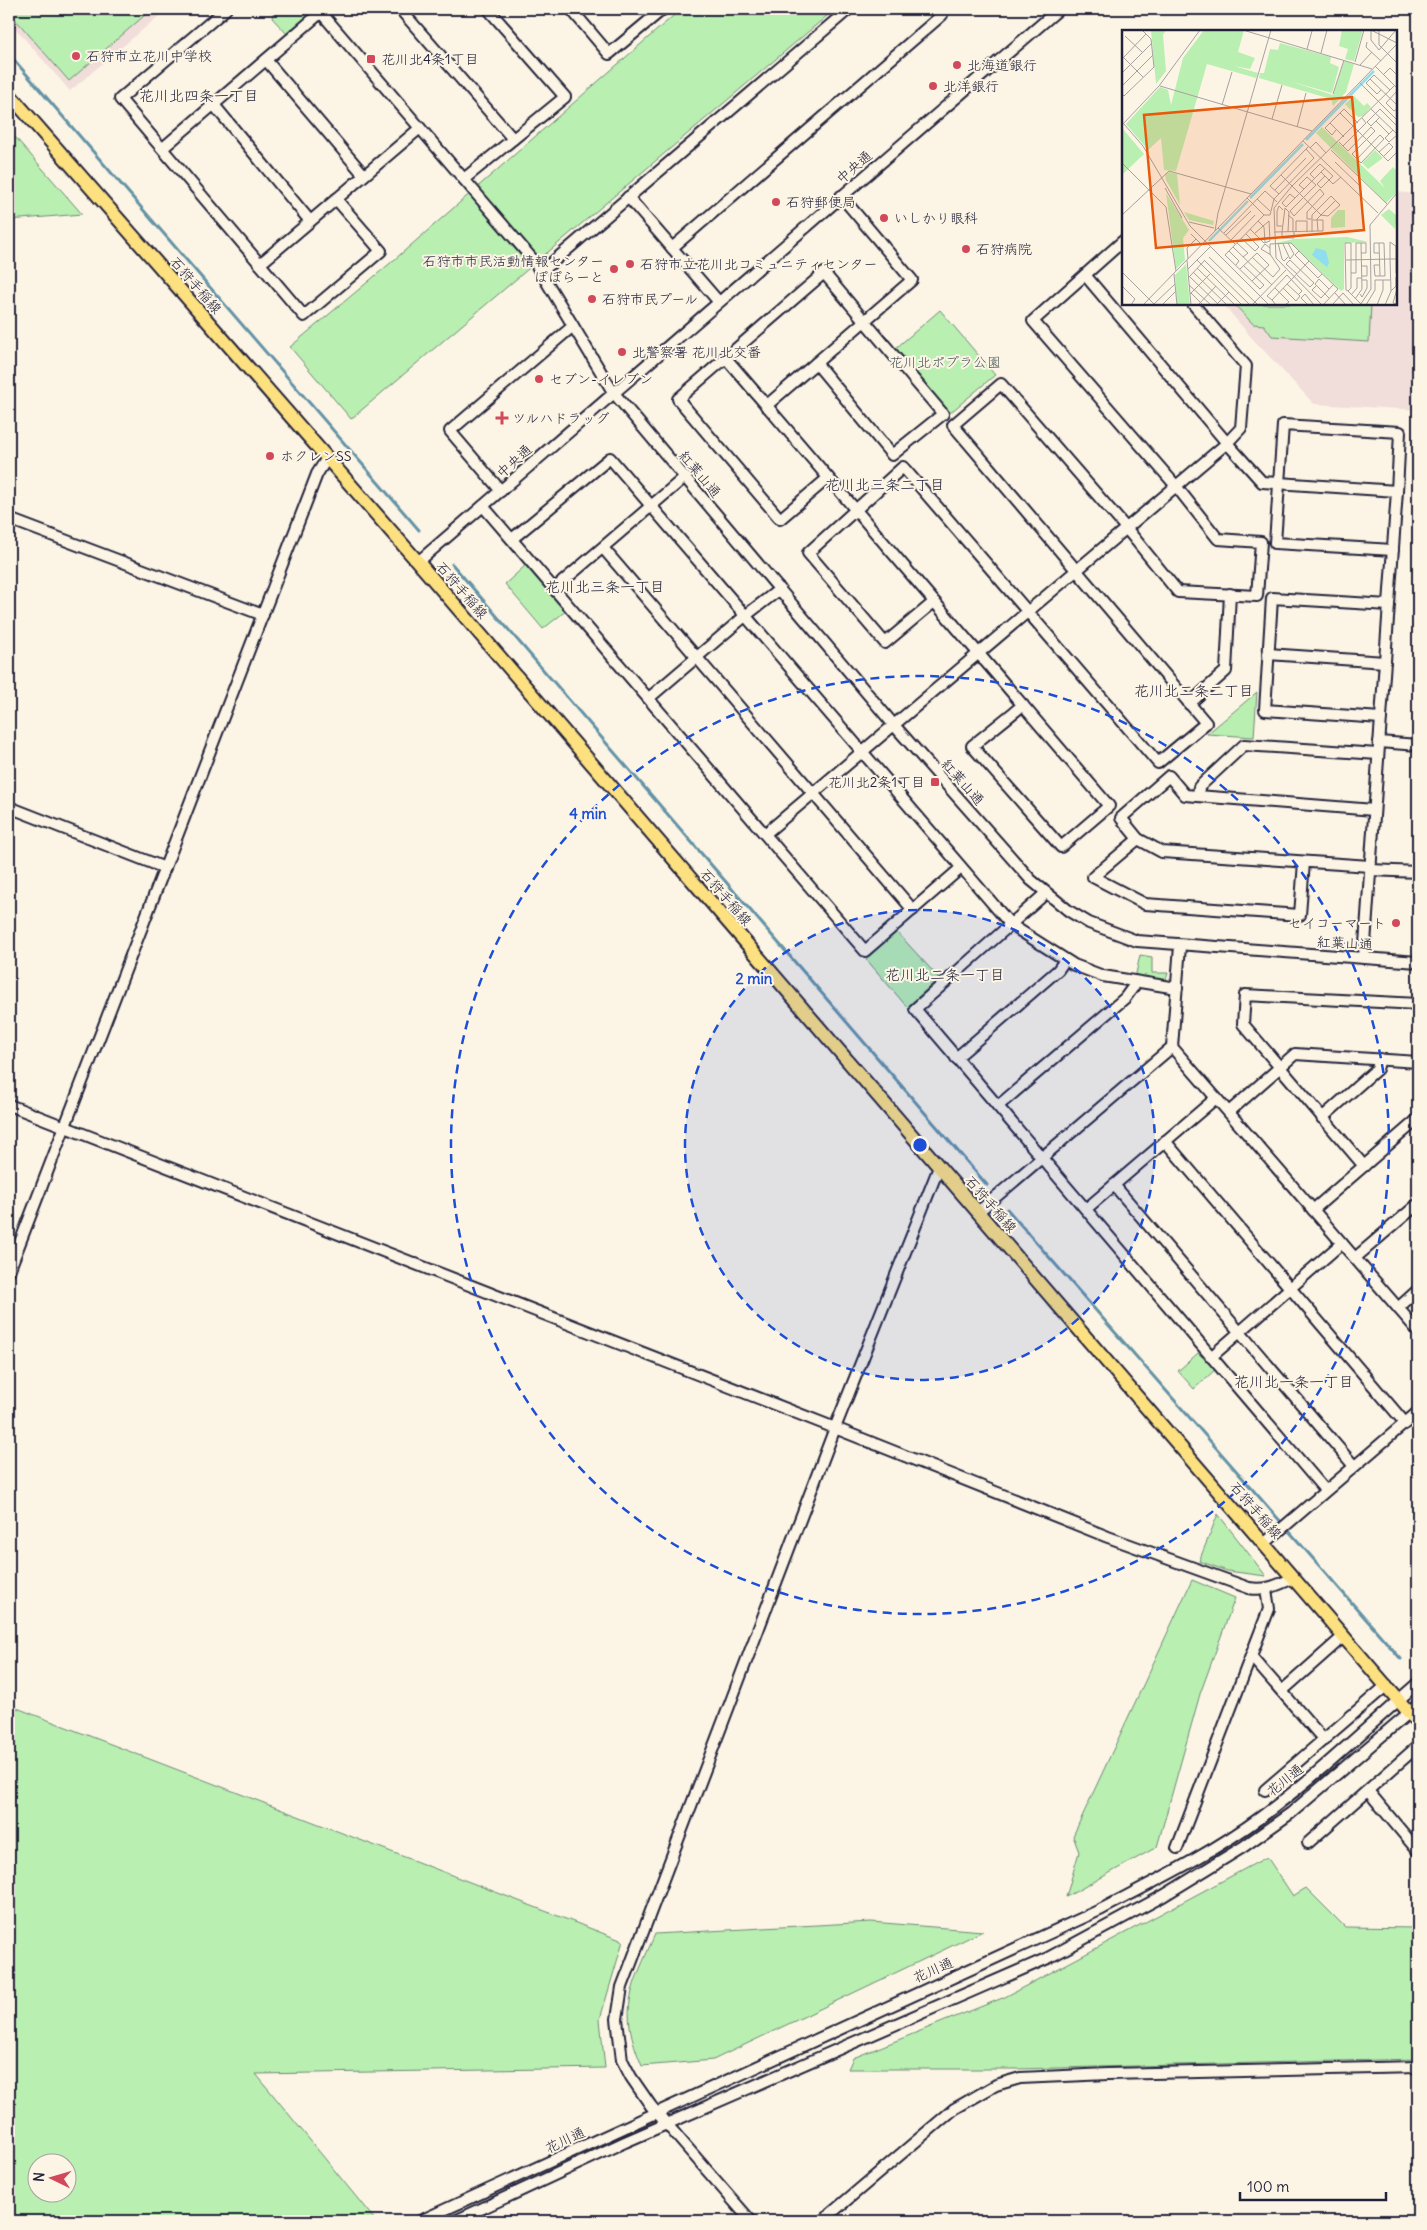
<svg xmlns="http://www.w3.org/2000/svg" width="1427" height="2230" font-family="Delius,'Klee One',sans-serif">
	<style>
		.built { fill: #f1ddda }
		.green { fill: #b9efb1; stroke: #6e8876; fill-rule: evenodd }
		.lines { fill: none; stroke-linecap: round; stroke-linejoin: round }
		.stream { stroke: #6392a6; stroke-width: 3 }
		.minor-casing { stroke: #22223b; stroke-width: 14 }
		.major-casing { stroke: #22223b; stroke-width: 16 }
		.minor { stroke: #fcf5e5; stroke-width: 10 }
		.major { stroke: #fde080; stroke-width: 12 }
		.ring { fill: none; stroke: #1d4ed8; stroke-width: 2.5; stroke-dasharray: 9 6 }
		.poi-dot { fill: #d1495b; stroke: #fcf5e5; stroke-width: 2 }
		.labels { text-anchor: middle; stroke-width: 4; stroke-linejoin: round; paint-order: stroke }
		.poi-label { font-size: 14px; fill: #22223b; stroke: #fcf5e5; text-anchor: start }
		.street-label { font-size: 14px; fill: #22223b; stroke: #fcf5e5 }
		.park-label { font-size: 14px; fill: #485558; stroke: #fcf5e5 }
		.neighbourhood-label { font-size: 15px; fill: #22223b; stroke: #fcf5e5 }
		.inset-river { fill: none; stroke: #8fdded; stroke-width: 2.5 }
		.inset-road { fill: none; stroke: #a5a1a1; stroke-width: 1 }
		.view { fill: #e8590c; fill-opacity: 0.15; stroke: #e8590c; stroke-width: 2.5 }
		.inset-edge { fill: none; stroke: #22223b; stroke-width: 2.5 }
		.centre { fill: #1d4ed8; stroke: #fcf5e5; stroke-width: 2.5 }
		.ring-label { font-size: 15px; text-anchor: middle; font-weight: bold; fill: #1d4ed8; stroke: #fcf5e5; stroke-width: 4; stroke-linejoin: round; paint-order: stroke }
	</style>
	<rect width="100%" height="100%" fill="#fcf5e5"/>
	<filter id="ink" filterUnits="userSpaceOnUse"><feTurbulence type="fractalNoise" baseFrequency=".02" numOctaves="2"/><feDisplacementMap in="SourceGraphic" scale="10" xChannelSelector="R" yChannelSelector="G"/><feConvolveMatrix kernelMatrix="1 2 1 2 8 2 1 2 1" color-interpolation-filters="sRGB"/></filter>
	<g filter="url(#ink)">
		<g class="built">
			<path d="M9,9H167L70,91L9,21Z"/>
			<path d="M1396,192L1418,194V410L1314,404L1251,337L1223,304H1396Z"/>
		</g>
		<g class="green">
			<path d="M9,9H152L69,81L9,12Z"/>
			<path d="M274,9H305L308,16L288,35L272,18Z"/>
			<path d="M681,9H835L351,419L290,347L394,260Z"/>
			<path d="M9,130L82,214L9,220Z"/>
			<path d="M1234,304H1371L1369,342L1272,336L1264,325L1253,324Z"/>
			<path d="M940,310L995,375L950,413L896,348Z"/>
			<path d="M527,564L567,610L543,629L505,584Z"/>
			<path d="M1257,692L1254,737L1207,734Z"/>
			<path d="M897,932L939,978L907,1007L866,959Z"/>
			<path d="M1140,955L1152,957V973H1168L1165,983L1135,978Z"/>
			<path d="M1198,1353L1202,1357L1204,1356L1216,1369L1194,1389L1178,1371Z"/>
			<path d="M1218,1514L1266,1576L1227,1571L1199,1561Z"/>
			<path d="M1192,1580L1235,1598L1200,1694L1157,1847L1066,1897L1079,1852L1073,1836Z"/>
			<path d="M9,1705L623,1941L600,2019L605,2068L256,2074L375,2220L372,2221H9ZM38,2162H68V2192H38Z"/>
			<path d="M1267,1857L1293,1896L1306,1888L1345,1927L1418,1928V2059L1016,2069H848L853,2058L1005,1997Z"/>
			<path d="M871,1922L983,1931L713,2060L642,2066C617,2007 632,1988 655,1934Z"/>
		</g>
		<g class="lines">
			<g class="stream">
				<path d="M9,54L419,530"/>
				<path d="M452,564L987,1185"/>
				<path d="M1007,1209L1401,1659"/>
			</g>
			<defs>
				<g id="minor">
					<path d="M226,9L120,99L304,316L381,251L336,199"/>
					<path d="M318,9L534,261L613,392L893,724L1031,880L1069,911L1089,923L1137,941L1418,962"/>
					<path d="M400,9L513,139"/>
					<path d="M571,9L609,54L663,9"/>
					<path d="M266,60L364,175"/>
					<path d="M214,105L310,221"/>
					<path d="M163,148L325,9"/>
					<path d="M464,179L565,97L488,9"/>
					<path d="M628,197L718,301"/>
					<path d="M672,248L942,15"/>
					<path d="M260,264L420,128"/>
					<path d="M541,272L849,9"/>
					<path d="M1085,275L1227,443L1241,428L1246,366L1193,304"/>
					<path d="M725,357L1109,806L1061,847L972,746L1023,705"/>
					<path d="M816,363L892,455L943,414L824,273L678,399L780,519L828,478"/>
					<path d="M766,406L912,280L841,196"/>
					<path d="M501,491L450,431L573,326"/>
					<path d="M483,506L865,951L961,868"/>
					<path d="M9,519L263,615"/>
					<path d="M512,539L610,458L1011,925L1074,965L1103,976L1177,988"/>
					<path d="M603,548L913,910"/>
					<path d="M1393,550L1275,543L1283,425L1400,432L1397,491"/>
					<path d="M418,562L1059,9"/>
					<path d="M554,589L685,477"/>
					<path d="M934,602L885,643L808,553L903,467L1158,763L1206,723L953,425L1001,384L1126,528L1178,592L1257,596L1261,542L1218,539L1176,486L1033,321L1123,241"/>
					<path d="M1268,654L1385,662"/>
					<path d="M649,698L745,616L780,589"/>
					<path d="M1189,704L1226,671L1230,594"/>
					<path d="M1381,718L1265,710L1272,598L1389,605"/>
					<path d="M1379,742L1418,745"/>
					<path d="M1198,796L1199,787L1244,745L1378,754"/>
					<path d="M9,807L165,868"/>
					<path d="M765,834L1227,443L1262,482L1397,491L1364,958"/>
					<path d="M1138,839L1093,877L1145,904L1300,915L1304,862"/>
					<path d="M1370,866L1162,852L1138,839L1121,818L1169,776L1185,795L1374,810"/>
					<path d="M1370,870L1418,872"/>
					<path d="M1046,893L915,1009L1325,1490"/>
					<path d="M1172,1047L1418,1331"/>
					<path d="M956,1058L1058,970L1065,960"/>
					<path d="M9,1105L835,1428L1108,1537L1249,1588C1266,1591 1278,1585 1293,1578"/>
					<path d="M998,1106L1125,998L1136,983"/>
					<path d="M1229,1112L1295,1054L1418,1062"/>
					<path d="M1322,1118L1377,1069L1380,1059"/>
					<path d="M1165,1141L1405,1423"/>
					<path d="M1364,1166L1243,1024L1245,995L1418,1004"/>
					<path d="M1114,1185L1354,1466"/>
					<path d="M1086,1209L1216,1098"/>
					<path d="M1313,1210L1418,1119"/>
					<path d="M978,1212L1172,1047L1180,946"/>
					<path d="M1355,1258L1418,1204"/>
					<path d="M9,1271L317,474L327,458"/>
					<path d="M1398,1308L1418,1290"/>
					<path d="M1211,1357L1342,1243"/>
					<path d="M1265,1543L1418,1412"/>
					<path d="M1251,1656L1324,1740"/>
					<path d="M1282,1691L1344,1636"/>
					<path d="M1265,1790L1387,1685"/>
					<path d="M1368,1791L1418,1851"/>
					<path d="M1308,1843L1418,1746"/>
					<path d="M1177,1848L1269,1609L1266,1589"/>
					<path d="M420,2221L1100,1910C1155,1881 1211,1854 1261,1817C1317,1776 1366,1728 1418,1683"/>
					<path d="M455,2221L625,2142L1048,1958L1163,1896L1243,1847L1291,1813L1418,1705"/>
					<path d="M751,2221L651,2106L631,2077L622,2060L617,2019L622,1987L835,1428L939,1167"/>
					<path d="M822,2221L954,2109L996,2085L1020,2078L1108,2074L1418,2067"/>
				</g>
				<path id="major" d="M9,94L418,562L1418,1723"/>
			</defs>
			<use href="#minor" class="minor-casing"/>
			<use href="#major" class="major-casing"/>
			<use href="#minor" class="minor"/>
			<use href="#major" class="major"/>
		</g>
	</g>
	<circle cx="920" cy="1145" r="235" fill="#1d4ed8" fill-opacity=".12"/>
	<g class="ring">
		<circle cx="920" cy="1145" r="235"/>
		<circle cx="920" cy="1145" r="469"/>
	</g>
	<g class="poi-dot">
		<circle cx="76" cy="56" r="5"/>
		<rect x="366" y="54" width="10" height="10" rx="2.5"/>
		<circle cx="957" cy="65" r="5"/>
		<circle cx="933" cy="86" r="5"/>
		<circle cx="776" cy="202" r="5"/>
		<circle cx="884" cy="218" r="5"/>
		<circle cx="966" cy="249" r="5"/>
		<circle cx="630" cy="264" r="5"/>
		<circle cx="614" cy="269" r="5"/>
		<circle cx="592" cy="299" r="5"/>
		<circle cx="622" cy="352" r="5"/>
		<circle cx="539" cy="379" r="5"/>
		<path d="M499.5 410.5h5v5h5v5h-5v5h-5v-5h-5v-5h5z"/>
		<circle cx="270" cy="456" r="5"/>
		<rect x="930" y="777" width="10" height="10" rx="2.5"/>
		<circle cx="1396" cy="923" r="5"/>
	</g>
	<g class="labels">
		<g class="poi-label">
			<text x="86" y="61">石狩市立花川中学校</text>
			<text x="381" y="64">花川北4条1丁目</text>
			<text x="967" y="70">北海道銀行</text>
			<text x="943" y="91">北洋銀行</text>
			<text x="786" y="207">石狩郵便局</text>
			<text x="894" y="223">いしかり眼科</text>
			<text x="976" y="254">石狩病院</text>
			<text x="604" y="266" text-anchor="end">石狩市市民活動情報センター<tspan x="604" dy="16">ぽぽらーと</tspan></text>
			<text x="640" y="269">石狩市立花川北コミュニティセンター</text>
			<text x="602" y="304">石狩市民プール</text>
			<text x="632" y="357">北警察署 花川北交番</text>
			<text x="549" y="384">セブン-イレブン</text>
			<text x="512" y="423">ツルハドラッグ</text>
			<text x="280" y="461">ホクレンSS</text>
			<text x="925" y="787" text-anchor="end">花川北2条1丁目</text>
			<text x="1386" y="928" text-anchor="end">セイコーマート</text>
		</g>
		<g class="street-label">
			<text transform="translate(854 167) rotate(-41)" y="5">中央通</text>
			<text transform="translate(196 285) rotate(49)" y="5">石狩手稲線</text>
			<text transform="translate(514 461) rotate(-42)" y="5">中央通</text>
			<text transform="translate(700 474) rotate(50)" y="5">紅葉山通</text>
			<text transform="translate(462 590) rotate(49)" y="5">石狩手稲線</text>
			<text transform="translate(963 782) rotate(49)" y="5">紅葉山通</text>
			<text transform="translate(726 897) rotate(49)" y="5">石狩手稲線</text>
			<text transform="translate(1345 943) rotate(3)" y="5">紅葉山通</text>
			<text transform="translate(991 1204) rotate(49)" y="5">石狩手稲線</text>
			<text transform="translate(1256 1510) rotate(49)" y="5">石狩手稲線</text>
			<text transform="translate(1285 1780) rotate(-39)" y="5">花川通</text>
			<text transform="translate(933 1970) rotate(-24)" y="5">花川通</text>
			<text transform="translate(565 2140) rotate(-25)" y="5">花川通</text>
		</g>
		<g class="park-label">
			<text x="945" y="367">花川北ポプラ公園</text>
		</g>
		<g class="neighbourhood-label">
			<text x="199" y="101">花川北四条一丁目</text>
			<text x="885" y="490">花川北三条二丁目</text>
			<text x="605" y="592">花川北三条一丁目</text>
			<text x="1194" y="696">花川北二条二丁目</text>
			<text x="945" y="980">花川北二条一丁目</text>
			<text x="1294" y="1387">花川北一条一丁目</text>
		</g>
	</g>
	<g transform="translate(1122 30)">
		<rect width="275" height="275" fill="#fcf5e5"/>
		<path d="M29,0H44L41,5L44,41L34,54ZM82,0H122L116,22L133,28L128,39L112,36L136,43L134,48L85,34L54,141L42,140L39,108L26,120L4,94L38,57L46,60L49,75L61,28ZM220,0H241L232,31L223,29L226,19L217,16ZM158,13L209,27L208,33L217,37L210,63L170,52L211,65L222,31L232,34L224,62L211,76L209,69L137,48L138,43H142L148,19L156,20ZM232,66L242,76L245,73L249,77L241,86L236,87L223,74ZM200,97L263,158L258,151L271,137L275,141V162L264,173L194,103ZM0,98L22,124L0,145ZM253,120L261,128L246,139L240,133ZM47,142L55,144L58,175L44,150L43,144ZM44,163L67,200L61,208L63,230L54,239ZM267,179L275,186L273,199L259,185ZM216,180H223V197L209,198V188ZM62,182L92,191L91,195L67,190ZM225,207L247,212L222,213V259L219,261L169,213H154L172,209ZM64,234L68,275H55L53,245Z" fill="#b9efb1"/>
		<path d="M194,218L204,221L207,233L205,237L190,225Z" fill="#8fdded"/>
		<path class="inset-river" d="M184,110L252,41M128,168L181,114M87,211L126,171"/>
		<path class="inset-road" d="M121,0L250,39M249,0V10L257,20L274,0M249,0L275,13M257,0V15L275,33M3,6L20,22M245,12L244,17L259,31M185,19L190,1M199,23L205,0M1,27L21,47M0,29L24,4M233,32L242,0M238,35L250,22M253,36L275,58M0,43L29,14M261,45L268,38L275,45M248,49L275,75M237,52L275,90M0,56L31,25M38,56L190,101M259,60L255,64L244,53L252,45L268,60M275,61L264,73L272,81L275,79M0,64L2,66L32,37L29,9L20,0M211,64L222,30M100,75L110,42M249,79L275,104M218,83L266,131L275,122M258,87L249,96L245,92L258,79L275,96M150,89L160,55M254,91L267,104M208,93L222,107M2,94L21,116L68,196L147,275M0,95L37,56L78,0M175,97L184,63M214,100L210,105L203,98L222,79L236,93M271,100L263,108L267,112L275,105M181,111L256,183M217,112L226,121L249,97L253,101L230,124L239,133L262,109L258,105L235,129M221,116L244,93L240,88M188,118L194,112L204,123M209,120L265,174M257,122L267,113L271,117L262,126M213,132L237,155M0,133L44,177L54,241M199,142L211,154L219,147M192,148L188,144L198,134L211,146L199,158L195,154L203,146M43,158L60,188M182,159L177,155L185,147L194,155L168,181L172,186L198,159L202,164L185,182V189H190V185L209,166L218,175L206,186L199,185M153,160L184,128M157,164L148,156L187,116M125,168L142,185H148M173,168L168,164L160,173L164,177L203,138M135,169L148,181M0,185L47,141L129,164M148,185L152,169L192,128L184,119M166,185L171,189V201M199,185L213,171M136,191L142,197L143,212M67,192L92,198M160,196H155V181L157,176L161,180M96,198L113,214M128,199L142,213L148,211L147,191L132,204M93,201L96,183L149,0M152,202L196,201L195,189L199,185L159,145M160,202L163,178L167,182L166,202M160,202V208H172V202M174,202V191H185V202M190,202V190H201V201H196M102,203L143,161L155,172M69,204L80,215M104,205L129,181M119,208L133,221L137,217L124,204M109,210L133,185M115,213L126,223L121,227M156,213L160,229L162,231L166,227M257,213L258,246M161,214L168,229L172,224L166,213M274,216V243M111,217L150,255M275,217L268,212V229H275M148,218L143,214L139,219L149,225M107,221L117,231L114,235M177,221L173,225L196,248L200,244M257,223H252V213H262L263,246H253L252,235H257M87,227L136,275M130,227L151,247L158,239L148,224V214L169,213L187,231M66,229L65,218L74,209M65,230L69,275M75,230L120,275M224,230L268,229L269,261L263,275M83,231L128,275M122,236L142,255L138,259L103,225L142,185M240,236H245V246H240M75,238L113,275M66,239L88,217M118,239L135,223L147,235M0,242L33,275M71,242L105,275M229,243H234V213H244V223H239M52,244L55,275M175,244L164,234L168,230L192,253L188,257L175,245M67,246L97,275M68,246L83,230M130,251L147,235M67,255L89,275M195,255L190,260L199,268L211,255M0,256L13,269L9,275M153,258L167,272L163,275M161,258L174,271L178,266L165,254M207,259L197,249L193,254L207,268M275,259L271,273L275,274M226,261L229,258V213H223L224,260L226,261L239,274V275M269,261L274,256V247M69,263L81,275M213,263L224,275M68,264L88,244M238,264L240,267L245,258V250H240M229,265L235,258V248H240M233,269L240,259L239,213M150,270L145,266L165,245L180,261L176,265M32,274L53,254M21,275L275,14M40,275L53,262M76,275L94,256M94,275L107,262M130,275L164,240M154,275L150,270L187,231L216,259L201,275M186,275L179,268L183,264L192,275M200,275L154,228L152,178L170,156L272,56M210,275L221,263L232,275M238,275L249,259L248,195L275,163M244,275L253,260V250H268M255,275L261,260V250"/>
		<path class="view" d="M230,67L242,200L34,218L22,85Z"/>
		<rect width="275" height="275" class="inset-edge"/>
	</g>
	<circle cx="920" cy="1145" r="8" class="centre"/>
	<g class="ring-label">
		<text x="588" y="819">4 min</text>
		<text x="754" y="984">2 min</text>
	</g>
	<rect width="1427" height="2230" fill="none" stroke="#fcf5e5" stroke-width="30"/>
	<rect x="15" y="15" width="1397" height="2200" fill="none" stroke="#22223b" stroke-width="2" filter="url(#ink)"/>
	<g transform="translate(52 2178) rotate(275)"><circle r="24" fill="#fcf5e5" stroke="#a5a1a1"/>
	<path d="M0-4L9 19L0 12L-9 19Z" fill="#d1495b"/>
	<text y="-8" font-size="14" font-weight="bold" text-anchor="middle" fill="#22223b">N</text>
	</g>
	<path d="M1240 2192v8h146v-8" fill="none" stroke="#22223b" stroke-width="2.5"/>
	<text x="1247" y="2192" font-size="15" fill="#22223b" stroke="#fcf5e5" stroke-width="4" paint-order="stroke">100 m</text>
</svg>
